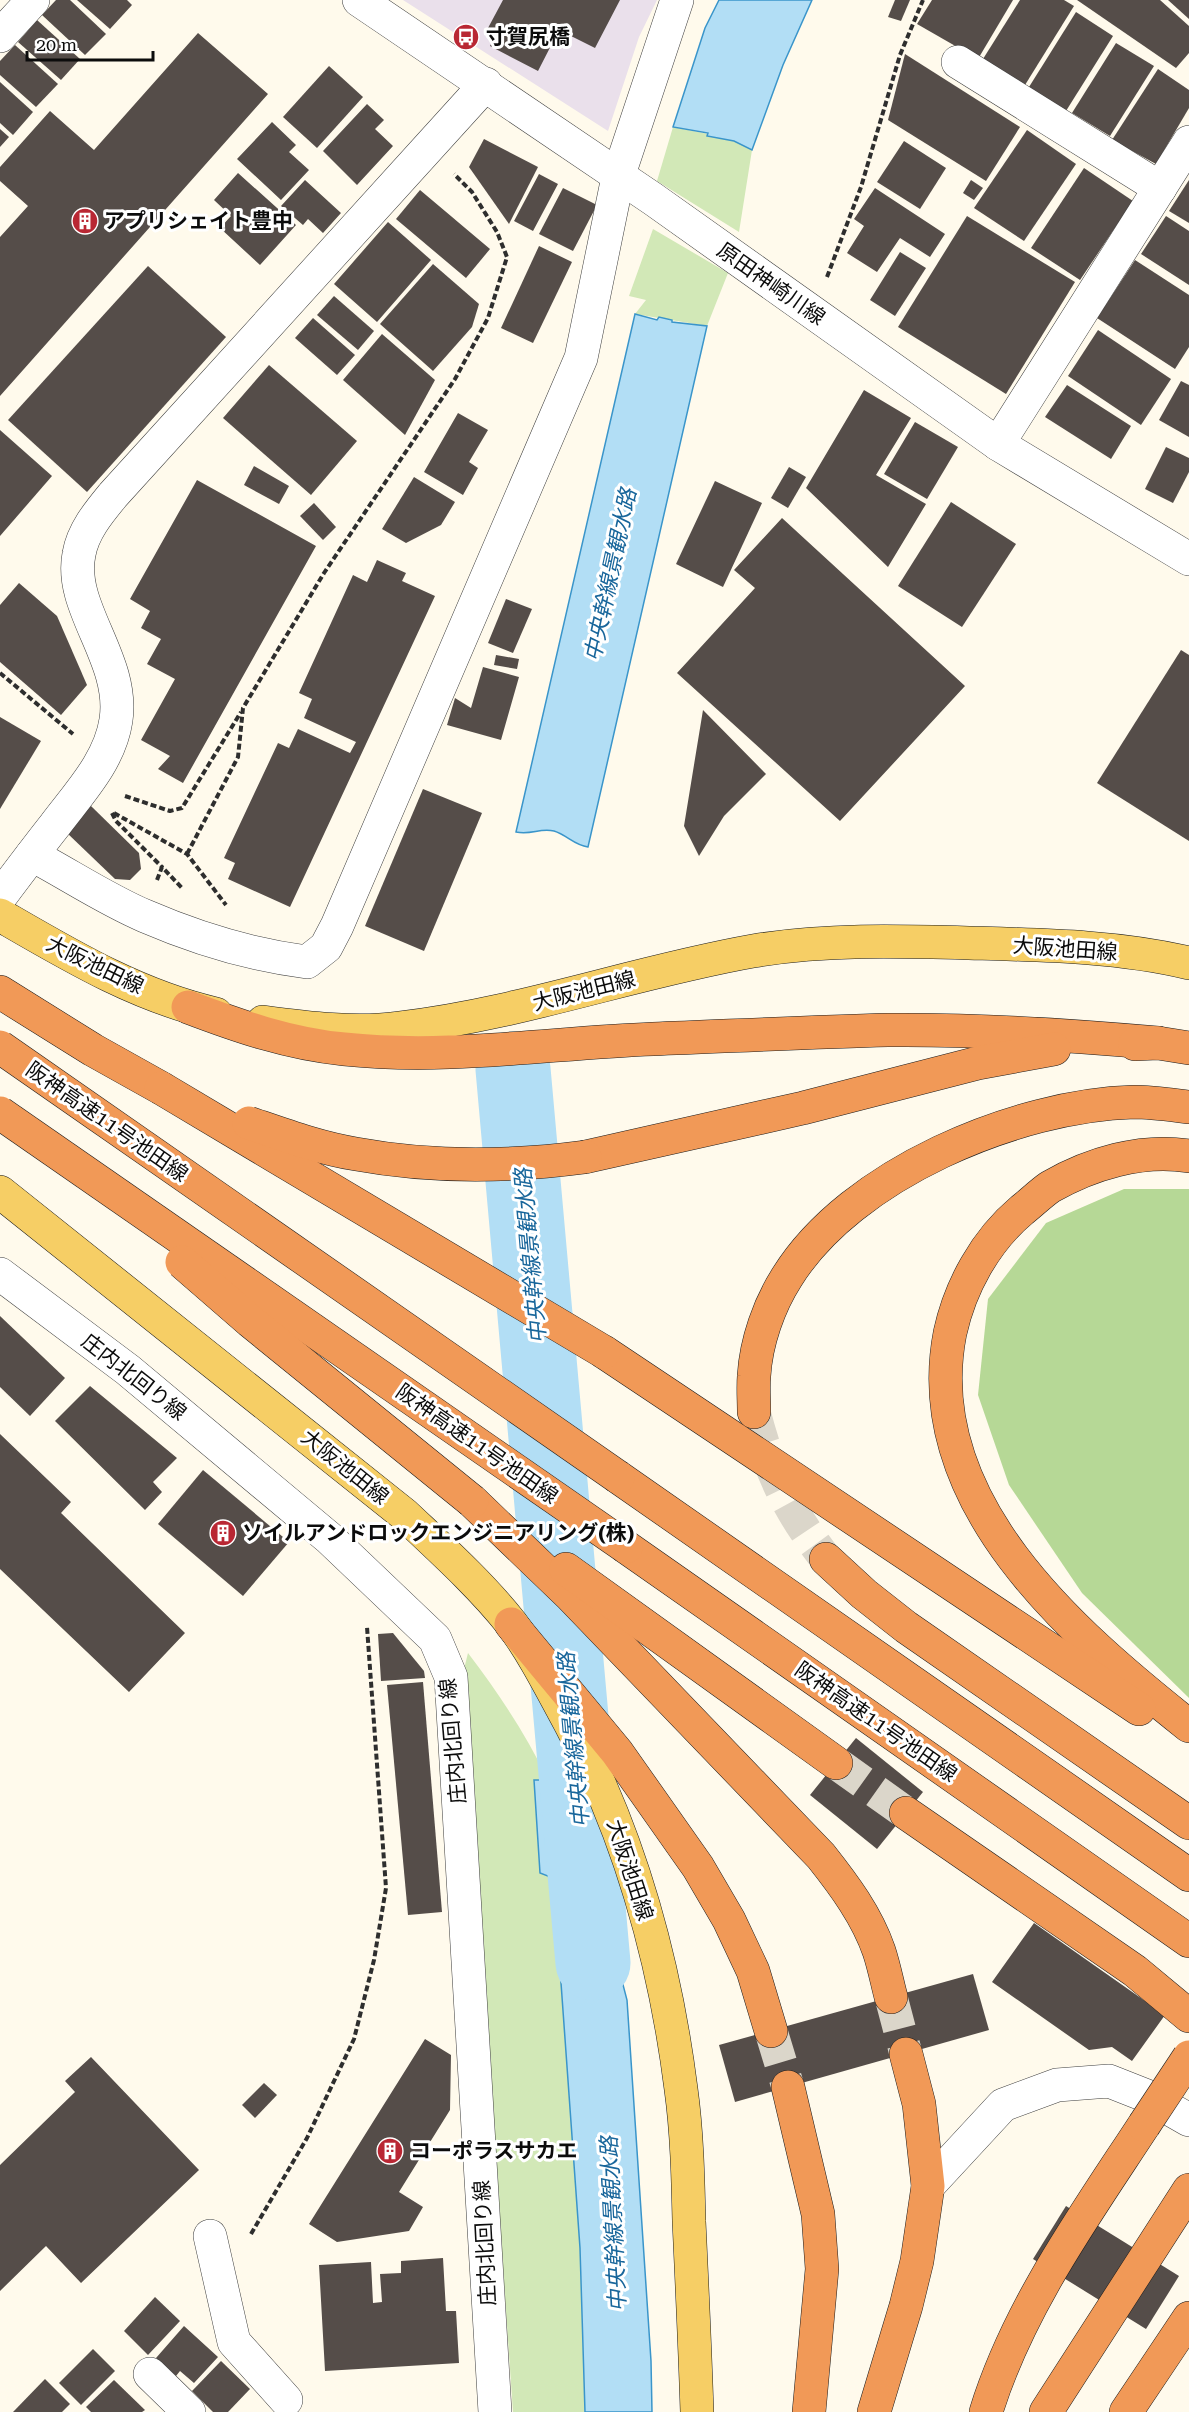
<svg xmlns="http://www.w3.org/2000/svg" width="1189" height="2412" font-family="'Roboto Serif','Noto Sans JP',serif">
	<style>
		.industrial { fill: #eae0eb }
		.green { fill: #d2e8b7 }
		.forest { fill: #b6d896 }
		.water { fill: #b2def5; stroke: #3a95ca; stroke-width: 1.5 }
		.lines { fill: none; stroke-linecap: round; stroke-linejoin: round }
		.river { stroke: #b2def5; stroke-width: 75 }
		.building { fill: #554d49 }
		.highway-tunnel { stroke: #dbd6ca; stroke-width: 33; stroke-dasharray: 33 16; stroke-linecap: butt }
		.minor-casing { stroke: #3f3f3f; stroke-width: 34 }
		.major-casing { stroke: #1d1d1d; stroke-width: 34 }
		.highway-casing { stroke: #1d1d1d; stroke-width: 34 }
		.path { stroke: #2e2e2e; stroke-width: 4; stroke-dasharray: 6 3; stroke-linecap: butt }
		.minor { stroke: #fff; stroke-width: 33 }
		.major { stroke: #f6ce65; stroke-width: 33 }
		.highway { stroke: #f19957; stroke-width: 33 }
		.highway-bridge-casing { stroke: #1d1d1d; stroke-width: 34; stroke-linecap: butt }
		.highway-bridge { stroke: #f19957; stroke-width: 33 }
		.labels { text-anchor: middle; stroke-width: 6; stroke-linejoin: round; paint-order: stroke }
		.poi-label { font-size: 21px; font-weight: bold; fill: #0c0c0c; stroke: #fff; text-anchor: start }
		.street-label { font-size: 21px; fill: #0c0c0c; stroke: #fff }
		.water-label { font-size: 22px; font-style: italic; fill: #18669b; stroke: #fff }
	</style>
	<rect width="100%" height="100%" fill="#fffaec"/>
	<path class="industrial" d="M403,0H657L639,37L608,131Z"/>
	<g class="green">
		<path d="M673,127L708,134V136L734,141L752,150L739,232L657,181Z"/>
		<path d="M653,229L728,273L707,326L635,314L646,300L629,296Z"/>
		<path d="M468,1653C499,1694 526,1734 548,1780H534L548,1876L554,1884L580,2248L585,2412H513L462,1677Z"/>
	</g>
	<path class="forest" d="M1124,1189H1189V1698L1082,1593L1009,1485L978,1395L988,1299L1046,1223Z"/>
	<g class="water">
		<path d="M719,0H812L783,65L752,150L734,141L707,136L708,133L673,127L705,28Z"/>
		<path d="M635,314L657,320L659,317L672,320V322L707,326L588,847C574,845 567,835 554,831C539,828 532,835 516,832Z"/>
		<path d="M534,1780H548L572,1824L607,1923L627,2000L651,2361L652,2412H585L580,2248L554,1885L548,1876L540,1873Z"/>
	</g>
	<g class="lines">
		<path class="river" d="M513,1069L593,1963"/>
	</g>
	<g class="building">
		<path d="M56,0H70L106,34L85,55L42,15Z"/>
		<path d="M77,0H127L132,5L110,29Z"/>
		<path d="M503,0H620L595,48L559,30L538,71L490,46L497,32L488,28Z"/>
		<path d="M895,0H910L901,21L888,17Z"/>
		<path d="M932,0H1013L978,59L917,24Z"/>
		<path d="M1020,0H1064L1074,6L1025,85L983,59Z"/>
		<path d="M1077,0H1160L1189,26V53L1176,68Z"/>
		<path d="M1168,0H1189V19Z"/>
		<path d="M1076,12L1113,36L1066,111L1029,87Z"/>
		<path d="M37,20L80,59L61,80L18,42Z"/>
		<path d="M198,33L268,94L0,396V237L28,206L0,181V167L50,111L94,150Z"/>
		<path d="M1116,43L1154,66L1110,136L1072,113Z"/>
		<path d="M15,45L58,84L36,107L0,75V61Z"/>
		<path d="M905,54L1020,127L986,181L888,120Z"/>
		<path d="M329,66L363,97L317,148L283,117Z"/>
		<path d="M1158,69L1189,90V108L1156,164L1112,140Z"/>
		<path d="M0,82L33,112L13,135L0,123Z"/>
		<path d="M367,104L384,120L375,129L393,146L357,185L323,151Z"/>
		<path d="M272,122L296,145L289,152L309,170L281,200L237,159Z"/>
		<path d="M0,129L9,137L0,147Z"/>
		<path d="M1027,130L1076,164L1024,241L974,208Z"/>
		<path d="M484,139L538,167L509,224L469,167Z"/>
		<path d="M904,141L946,168L920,209L877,182Z"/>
		<path d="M1084,168L1133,201L1080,280L1031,248Z"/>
		<path d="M238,173L296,225L260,265L220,228L231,216L214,200Z"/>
		<path d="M539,174L558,184L533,231L514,221Z"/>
		<path d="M305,180L341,213L323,233L308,219L303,225L281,206Z"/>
		<path d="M971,180L983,188L974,200L963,193Z"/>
		<path d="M1189,180V223L1169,211Z"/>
		<path d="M563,188L597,205L573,251L539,234Z"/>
		<path d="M875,188L945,234L930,257L900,238L877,272L847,253L864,226L854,219Z"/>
		<path d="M420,190L490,249L466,278L396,219Z"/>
		<path d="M967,216L1075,282L1006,394L898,327Z"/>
		<path d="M1166,216L1189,231V285L1141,254Z"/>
		<path d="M388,222L431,260L377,322L334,284Z"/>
		<path d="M539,246L572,262L533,343L501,328Z"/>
		<path d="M900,252L926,268L895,316L870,300Z"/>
		<path d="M1135,260L1189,295V347L1175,369L1097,318Z"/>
		<path d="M433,264L479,304L472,327L433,371L380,324Z"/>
		<path d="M148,266L226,337L87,492L8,420Z"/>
		<path d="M334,296L374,331L358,350L317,315Z"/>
		<path d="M313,318L355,355L337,375L295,338Z"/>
		<path d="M1098,330L1171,379L1141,425L1068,376Z"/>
		<path d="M382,334L435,380L405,435L343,380Z"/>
		<path d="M269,365L357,441L311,495L223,418Z"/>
		<path d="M1181,381L1189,385V437L1159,420Z"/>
		<path d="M1067,385L1131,426L1111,459L1045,417Z"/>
		<path d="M864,390L911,418L876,475L926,504L888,567L806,488Z"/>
		<path d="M458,413L488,430L469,462L478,468L463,495L424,472Z"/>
		<path d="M915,422L958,447L927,499L884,474Z"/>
		<path d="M0,430L52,476L0,536Z"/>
		<path d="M1166,447L1189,458V472L1173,503L1145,489Z"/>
		<path d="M254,466L289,486L279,504L244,485Z"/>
		<path d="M789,467L806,477L788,508L771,498Z"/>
		<path d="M414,477L455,502L441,525L406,543L382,529Z"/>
		<path d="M197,480L316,546L183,783L158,769L170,756L141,740L175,679L147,664L161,639L141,628L150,611L130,599Z"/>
		<path d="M715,481L762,503L723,587L676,564Z"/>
		<path d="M951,502L1016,544L962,627L898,586Z"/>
		<path d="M314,503L336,527L323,540L300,516Z"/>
		<path d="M782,518L965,686L840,821L677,673L755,588L734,570Z"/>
		<path d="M377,560L406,573L402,581L435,596L290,907L228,879L235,863L224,858L278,743L289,748L298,729L350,753L356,742L304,718L312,699L299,693L353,575L367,582Z"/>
		<path d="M19,583L57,616L87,685L61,715L0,662V605Z"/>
		<path d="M506,599L532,609L513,653L488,643Z"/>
		<path d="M1181,650L1189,655V841L1097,783Z"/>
		<path d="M496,655L519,659L517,669L494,665Z"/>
		<path d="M483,667L519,677L501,740L447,725L455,698L471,708Z"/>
		<path d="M703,710L766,774L724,816L699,856L684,826Z"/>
		<path d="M0,717L41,741L0,809Z"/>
		<path d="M423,789L482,813L424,951L365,926Z"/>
		<path d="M91,806L139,853L141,869L130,880L115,879L66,832Z"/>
		<path d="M0,1316L65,1378L30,1416L0,1387Z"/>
		<path d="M90,1386L177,1458L153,1482L162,1492L145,1510L55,1421Z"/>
		<path d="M0,1434L71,1502L61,1513L185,1633L129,1692L0,1569Z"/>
		<path d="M203,1470L289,1542L243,1596L158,1524Z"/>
		<path d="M393,1633L424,1671L425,1678L381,1681L378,1634Z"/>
		<path d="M423,1682L442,1912L408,1915L387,1685Z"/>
		<path d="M856,1738L923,1792L877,1849L810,1795Z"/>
		<path d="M1034,1923L1165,2015L1132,2061L1112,2047L1089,2050L992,1982Z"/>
		<path d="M973,1974L989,2030L735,2102L719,2045Z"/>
		<path d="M425,2039L451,2055L450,2110L399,2192L423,2207L409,2231L337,2242L309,2224Z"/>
		<path d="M91,2057L199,2170L81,2283L46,2246L0,2291V2165L75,2092L65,2081Z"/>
		<path d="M264,2083L277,2095L255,2118L242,2105Z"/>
		<path d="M1066,2206L1179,2276L1146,2329L1033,2259Z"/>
		<path d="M443,2258L446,2311H456L459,2363L325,2371L319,2265L371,2262L373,2303L382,2302L380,2274L401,2273V2261Z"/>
		<path d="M155,2297L180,2321L148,2355L124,2331Z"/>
		<path d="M184,2326L218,2357L194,2383L180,2371L176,2376L156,2358Z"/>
		<path d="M93,2349L115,2371L81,2405L59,2383Z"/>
		<path d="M221,2361L250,2389L228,2412H213L192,2391Z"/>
		<path d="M45,2379L70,2404L62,2412H13Z"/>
		<path d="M114,2380L145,2410L142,2412H91L86,2407Z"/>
	</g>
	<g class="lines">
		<g class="highway-tunnel">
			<path d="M754,1412C770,1473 788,1510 826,1559"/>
			<path d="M836,1763L906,1813"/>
			<path d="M891,1997L906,2054"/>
			<path d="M771,2031L788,2087"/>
		</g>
		<defs>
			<g id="minor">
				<path d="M359,0L653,199L998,444L1189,559"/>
				<path d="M0,36L33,0"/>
				<path d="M958,62L1160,188"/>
				<path d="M998,444L1189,142"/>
				<path d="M32,855C68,874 107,900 145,916C196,938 252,955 307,962L326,947L337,926L581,358L618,177L677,0"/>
				<path d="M0,897C18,873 36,849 55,825C79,793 110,761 116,720C125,659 68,608 79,554C83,531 99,512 113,495L486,84"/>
				<path d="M0,1274L128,1370L329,1538L435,1639L451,1677L495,2412"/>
				<path d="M928,2186L1003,2105L1057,2085L1109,2081L1147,2096L1189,2120"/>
				<path d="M210,2236L234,2342L286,2400"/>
				<path d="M150,2374L189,2412"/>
			</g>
			<g id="major">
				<path d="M0,915C69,955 137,996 216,1014"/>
				<path d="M263,1022C308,1028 355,1034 399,1028C520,1014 634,972 753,951C824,939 898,941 969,943C1042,945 1118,946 1189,963"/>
				<path d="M0,1192L405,1515C441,1549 480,1584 511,1623C533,1652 553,1692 571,1725C630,1837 665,1963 681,2089C687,2132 688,2177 689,2221C692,2285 695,2348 697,2412"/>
			</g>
			<g id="highway">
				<path d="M0,992L93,1050L161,1088"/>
				<path d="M188,1007C238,1026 290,1044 344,1049C447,1060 550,1043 653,1039C731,1036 810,1032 888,1030C978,1029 1068,1035 1158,1043"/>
				<path d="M1135,1044L1158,1043L1189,1048"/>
				<path d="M1189,1156C1142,1148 1090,1164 1050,1187C1040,1194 1031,1203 1022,1210C985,1241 960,1287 950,1333C917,1501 1072,1633 1189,1726"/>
				<path d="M585,1157L803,1108L978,1063L1054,1049"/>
				<path d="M604,1352L1139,1709"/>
				<path d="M754,1412C754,1400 753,1387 754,1376C756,1342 769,1305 787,1277C851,1174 1017,1105 1134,1102C1152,1102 1172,1105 1189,1107"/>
				<path d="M618,1477L1189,1875"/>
				<path d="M472,1501L570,1595L821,1856C844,1885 867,1916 879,1951C884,1966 887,1982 891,1997"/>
				<path d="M626,1547L1189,1941"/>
				<path d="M826,1559L864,1594L906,1627L1189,1823"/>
				<path d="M566,1569L836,1763"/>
				<path d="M511,1624L617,1752L698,1867L729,1920L753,1971L771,2031"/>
				<path d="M906,1813L1135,1971L1189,2016"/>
				<path d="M788,2087L818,2214L822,2269L809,2412"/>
				<path d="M874,2412L906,2306L917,2261L928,2186L919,2104L906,2054"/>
				<path d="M986,2412C1018,2308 1085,2215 1144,2125"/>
				<path d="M1046,2412L1189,2190"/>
				<path d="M1126,2412L1189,2318"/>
			</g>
		</defs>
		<use href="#minor" class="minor-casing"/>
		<use href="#major" class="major-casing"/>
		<use href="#highway" class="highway-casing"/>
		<g class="path">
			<path d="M827,277L861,187L900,55L923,0"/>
			<path d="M0,673L73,734"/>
			<path d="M125,796L170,811L182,808L241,712"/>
			<path d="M112,813L116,821L162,867"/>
			<path d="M114,813L187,854L226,905"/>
			<path d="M187,854L238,757L243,708L324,573L455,379L488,318L507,257L497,232L472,192L454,174"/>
			<path d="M157,880L162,867L182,888"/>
			<path d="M251,2234L307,2138L354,2039L374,1960L386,1888L367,1627"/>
		</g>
		<use href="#minor" class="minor"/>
		<use href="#major" class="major"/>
		<use href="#highway" class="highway"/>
		<defs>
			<g id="highway-bridge">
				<path d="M0,1047L618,1477"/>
				<path d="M161,1088L604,1352"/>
				<path d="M0,1113L626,1547"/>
				<path d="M249,1123C284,1135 319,1148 356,1154C432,1168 509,1167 585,1157"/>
				<path d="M182,1262L250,1321L472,1501"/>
				<path d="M1144,2125L1189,2057"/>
			</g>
		</defs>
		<use href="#highway-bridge" class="highway-bridge-casing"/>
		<use href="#highway-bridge" class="highway-bridge"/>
	</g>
	<defs>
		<symbol id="bus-disc" viewBox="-11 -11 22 22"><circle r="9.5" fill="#b92733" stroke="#fff"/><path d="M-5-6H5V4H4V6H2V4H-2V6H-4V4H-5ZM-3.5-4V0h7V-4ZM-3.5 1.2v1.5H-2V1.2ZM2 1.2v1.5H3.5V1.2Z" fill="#fff"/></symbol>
		<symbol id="building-disc" viewBox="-11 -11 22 22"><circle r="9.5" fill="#b92733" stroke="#fff"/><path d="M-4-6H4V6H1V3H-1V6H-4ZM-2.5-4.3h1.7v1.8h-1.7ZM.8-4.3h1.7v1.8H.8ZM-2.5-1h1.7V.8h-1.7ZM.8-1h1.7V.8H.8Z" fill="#fff"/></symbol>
	</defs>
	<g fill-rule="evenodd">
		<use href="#bus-disc" x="451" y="22" width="30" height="30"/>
		<use href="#building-disc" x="70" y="206" width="30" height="30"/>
		<use href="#building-disc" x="208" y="1518" width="30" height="30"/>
		<use href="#building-disc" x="375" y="2136" width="30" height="30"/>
	</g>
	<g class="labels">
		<g class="poi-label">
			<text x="486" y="44">寸賀尻橋</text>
			<text x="104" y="228">アプリシェイト豊中</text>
			<text x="242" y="1540">ソイルアンドロックエンジニアリング(株)</text>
			<text x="410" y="2158">コーポラスサカエ</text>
		</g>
		<g class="street-label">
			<text transform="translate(771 284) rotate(35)" y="7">原田神崎川線</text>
			<text transform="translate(1065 949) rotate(4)" y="7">大阪池田線</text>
			<text transform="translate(95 965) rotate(26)" y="7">大阪池田線</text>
			<text transform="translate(584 991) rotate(-14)" y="7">大阪池田線</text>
			<text transform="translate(107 1122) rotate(35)" y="7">阪神高速11号池田線</text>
			<text transform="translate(134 1377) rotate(38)" y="7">庄内北回り線</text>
			<text transform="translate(477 1444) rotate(35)" y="7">阪神高速11号池田線</text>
			<text transform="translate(345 1467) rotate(39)" y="7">大阪池田線</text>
			<text transform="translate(876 1722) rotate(35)" y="7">阪神高速11号池田線</text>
			<text transform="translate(453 1741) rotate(-95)" y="7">庄内北回り線</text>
			<text transform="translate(630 1870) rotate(72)" y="7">大阪池田線</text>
			<text transform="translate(485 2243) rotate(-93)" y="7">庄内北回り線</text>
		</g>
		<g class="water-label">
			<text transform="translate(610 575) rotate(-78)" y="8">中央幹線景観水路</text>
			<text transform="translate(530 1256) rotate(-95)" y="8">中央幹線景観水路</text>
			<text transform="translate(573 1740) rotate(-95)" y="8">中央幹線景観水路</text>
			<text transform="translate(613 2224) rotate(-93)" y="8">中央幹線景観水路</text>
		</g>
	</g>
	<path d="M27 51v9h126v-9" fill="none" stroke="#0c0c0c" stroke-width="3"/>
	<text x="36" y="51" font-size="18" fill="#0c0c0c" stroke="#ffffff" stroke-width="4.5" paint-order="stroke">20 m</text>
</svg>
